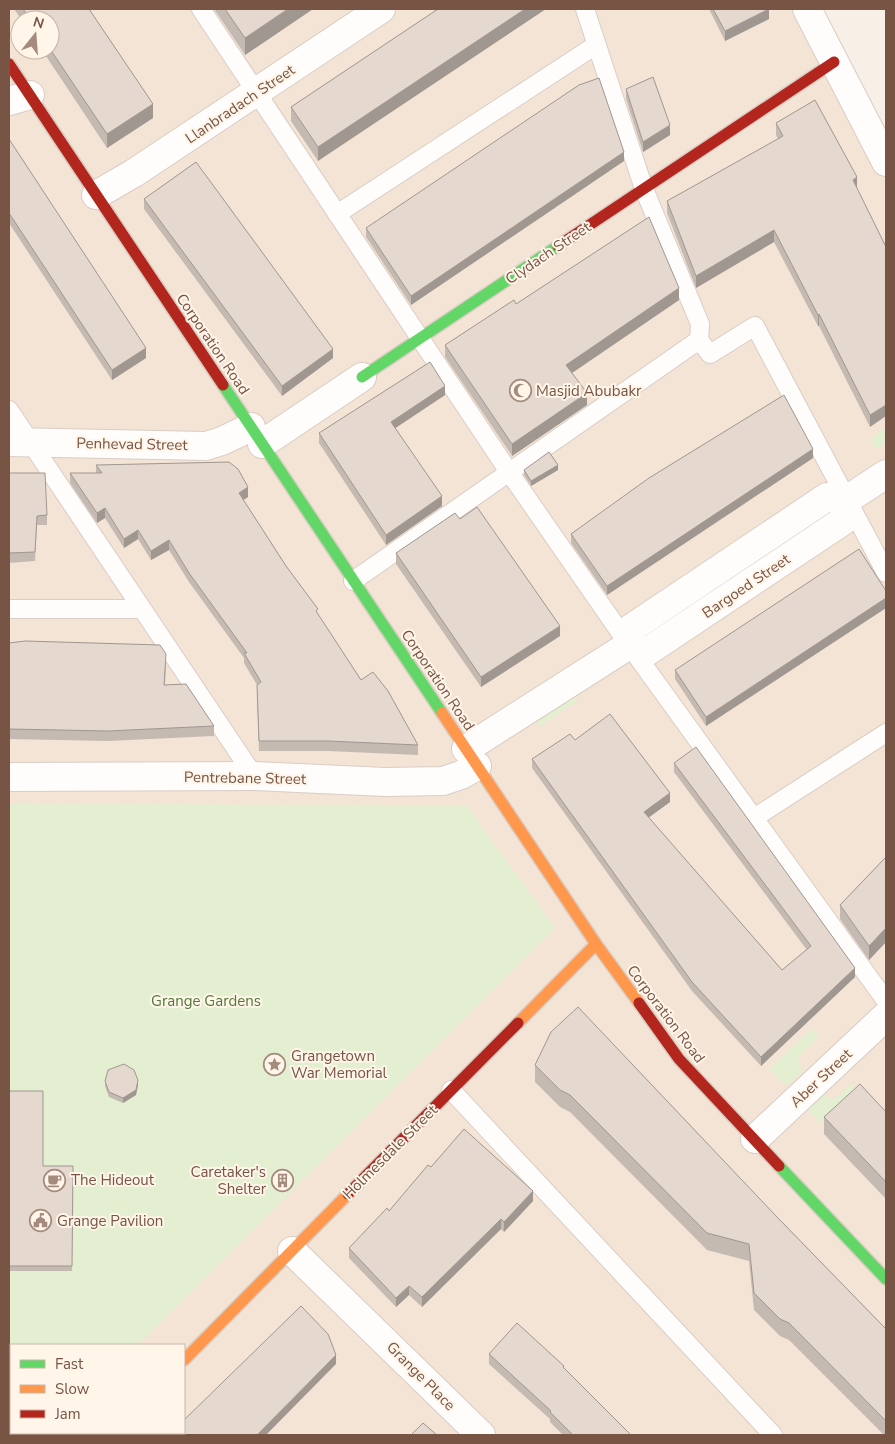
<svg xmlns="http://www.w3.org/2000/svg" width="895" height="1444" font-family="'Nunito Sans',sans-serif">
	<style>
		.residential { fill: #f4e4d5; fill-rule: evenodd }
		.green { fill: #e4eed0 }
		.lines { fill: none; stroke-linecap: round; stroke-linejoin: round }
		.lane-casing { stroke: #d9cdc5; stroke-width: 20 }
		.street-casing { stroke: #d9cdc5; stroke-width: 30 }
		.fast-casing { stroke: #d8ccc3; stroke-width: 14 }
		.slow-casing { stroke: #d8ccc3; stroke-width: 14 }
		.jam-casing { stroke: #d8ccc3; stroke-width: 14 }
		.lane { stroke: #fefdfb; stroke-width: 18 }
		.street { stroke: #fefdfb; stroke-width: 28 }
		.fast { stroke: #63d668; stroke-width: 11 }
		.slow { stroke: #ff974d; stroke-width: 11 }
		.jam { stroke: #b3261e; stroke-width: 11 }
		.wall { fill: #c4bab2 }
		.shaded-wall { fill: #a09791 }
		.building { fill: #e4d8cf; stroke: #a09791 }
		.labels { text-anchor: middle; stroke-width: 4; stroke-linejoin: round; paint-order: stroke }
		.street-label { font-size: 15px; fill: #785445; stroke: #fff5e9 }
		.poi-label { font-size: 15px; fill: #785445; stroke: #fff5e9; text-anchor: start }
		.park-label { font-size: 15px; fill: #51793a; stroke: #fff5e9 }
	</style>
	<rect width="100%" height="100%" fill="#f8f0e7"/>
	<path class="residential" d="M9,9H806L886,164V1435H9ZM20,20H50V50H20ZM11,1345H184V1433H11Z"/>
	<g class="green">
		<path d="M886,428V442L876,449L870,439Z"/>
		<path d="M568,686L578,701L539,727L529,712Z"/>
		<path d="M9,804L466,805L555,928L138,1345H11V1411H9Z"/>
		<path d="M812,1029L819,1037L798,1057L803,1072L786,1086L769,1069Z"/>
		<path d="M851,1084L857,1090L820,1123L806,1109L822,1095L835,1099Z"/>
	</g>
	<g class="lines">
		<defs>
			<g id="lane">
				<path d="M201,9L509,472L629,645L886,1001"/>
				<path d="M585,9L644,189L700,324L699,340"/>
				<path d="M337,214L596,45"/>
				<path d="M9,410L254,776"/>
				<path d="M353,581L699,340L710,354L755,326L886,573"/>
				<path d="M9,609H142"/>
				<path d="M754,818L886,733"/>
				<path d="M451,1090L773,1435"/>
			</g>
			<g id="street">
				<path d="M807,9L886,162"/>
				<path d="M9,101L30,95"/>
				<path d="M96,195L134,173L381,9"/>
				<path d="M9,442L206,446L222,441L251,427"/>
				<path d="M262,444L362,377"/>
				<path d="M629,645L630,629L827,497L848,499L886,474"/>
				<path d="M629,645L645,653L843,521L848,499"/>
				<path d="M466,749L629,645"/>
				<path d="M9,777L254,776L385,782L443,781L461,775L477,766"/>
				<path d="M755,1139L886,1016"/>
				<path d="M292,1251L481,1435"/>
				<path d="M108,1435L111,1433"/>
			</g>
			<g id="fast">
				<path d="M362,377L558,246"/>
				<path d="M223,385L442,713"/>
				<path d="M779,1166L886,1279"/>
			</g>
			<g id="slow">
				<path d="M442,713L596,944L639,1003"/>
				<path d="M518,1023L596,944"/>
				<path d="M184,1360L348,1194"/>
			</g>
			<g id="jam">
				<path d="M9,64L223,385"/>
				<path d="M558,246L834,62"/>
				<path d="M639,1003L679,1059L779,1166"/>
				<path d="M348,1194L518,1023"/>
			</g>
		</defs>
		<use href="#lane" class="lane-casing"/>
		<use href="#street" class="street-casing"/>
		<use href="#fast" class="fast-casing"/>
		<use href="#slow" class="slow-casing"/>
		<use href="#jam" class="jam-casing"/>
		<use href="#lane" class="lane"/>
		<use href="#street" class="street"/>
		<use href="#fast" class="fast"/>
		<use href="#slow" class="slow"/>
		<use href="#jam" class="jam"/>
	</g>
	<g class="wall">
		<path d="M14,9H89L153,118L107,148L42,50H50V20H22Z"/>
		<path d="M214,9H313L245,55Z"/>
		<path d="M438,9L318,161L291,121V107Z"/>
		<path d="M709,9H769V19L725,41Z"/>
		<path d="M626,89L670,135L643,152L626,99Z"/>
		<path d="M776,123L857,189L886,247L870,427L819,326H818L774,242L696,288L667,213V201L778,139L776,135Z"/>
		<path d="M9,139L146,358L112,380L9,223Z"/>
		<path d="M624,161L411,305L366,237V228Z"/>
		<path d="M144,199L333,358L282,396L144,209Z"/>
		<path d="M679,300L572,373L587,405L512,456L445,357V345L516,304Z"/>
		<path d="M445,395L395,428L442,506L386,545L319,443V433Z"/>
		<path d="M813,458L607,595L571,543V534Z"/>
		<path d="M96,465L248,497L243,500L361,680L418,745V755L328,751H259L257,695V685L244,663V658L189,582L169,550L151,560L138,539L124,548L105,518L97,523L70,483V473H96Z"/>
		<path d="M524,470H558L531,486L524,475Z"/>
		<path d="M9,473L47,515V525H37L35,561L9,563Z"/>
		<path d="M460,519L560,636L481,687L396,564V553Z"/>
		<path d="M886,591V608L706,726L675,679V670Z"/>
		<path d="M9,643L166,664L165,685L214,726V736L108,741L9,739Z"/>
		<path d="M575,740L670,802L648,817L782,970L807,950L674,772V763L855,977L761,1066L692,991L532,768V759Z"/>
		<path d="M886,857V942L869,960L840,919V905Z"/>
		<path d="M535,1065L777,1217L886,1329V1435H884L789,1340L780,1336L754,1310L749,1261L707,1250L570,1112L560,1107L535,1082Z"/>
		<path d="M105,1081L138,1085L136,1095L123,1103L109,1097L105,1086Z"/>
		<path d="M9,1091L43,1166H73L72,1271H9Z"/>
		<path d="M886,1112V1199L824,1134V1117Z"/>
		<path d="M431,1167L533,1201L504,1232L501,1229L422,1307L409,1295L396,1307L349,1258V1248L389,1211Z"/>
		<path d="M489,1354L564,1368L631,1435H563L550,1422V1419L489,1364Z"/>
	</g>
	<g class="shaded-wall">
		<path d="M288,9H313L245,55V38Z"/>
		<path d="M525,9H546L318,161V147Z"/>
		<path d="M769,9V19L725,41V31Z"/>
		<path d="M153,104V118L107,148V134Z"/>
		<path d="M670,125V135L643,152V142Z"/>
		<path d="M624,152V161L411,305V296Z"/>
		<path d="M857,177V189L853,180Z"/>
		<path d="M774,230V242L696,288V276Z"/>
		<path d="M679,288V300L566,377V365Z"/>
		<path d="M819,314V326H818V315Z"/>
		<path d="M146,348V358L112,380V370Z"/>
		<path d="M333,349V358L282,396V386Z"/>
		<path d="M445,386V395L391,431V422Z"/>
		<path d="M587,393V405L512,456V444Z"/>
		<path d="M886,405V416L870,427V415Z"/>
		<path d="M813,449V458L607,595V586Z"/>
		<path d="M558,465V470L531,486V481Z"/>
		<path d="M248,487V497L239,503V493Z"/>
		<path d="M442,496V506L386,545V535Z"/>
		<path d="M105,508V518L97,523V513Z"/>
		<path d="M138,530V539L124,548V539Z"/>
		<path d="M169,540V550L151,560V551Z"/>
		<path d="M886,598V608L706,726V717Z"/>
		<path d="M560,626V636L481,687V677Z"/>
		<path d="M670,793V802L644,821V812Z"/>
		<path d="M886,928V942L869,960V946Z"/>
		<path d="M855,968V977L761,1066V1057Z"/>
		<path d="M138,1080V1085L136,1095L123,1103V1098Z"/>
		<path d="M533,1191V1201L504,1232V1222Z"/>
		<path d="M501,1219V1229L422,1307V1297Z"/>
		<path d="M409,1286V1295L396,1307V1298Z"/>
		<path d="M336,1355V1364L266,1435H257Z"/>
	</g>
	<g class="building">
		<path d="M23,9H89L153,104L107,134L50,49V20H31Z"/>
		<path d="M225,9H288L245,38Z"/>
		<path d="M438,9H525L318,147L291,107Z"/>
		<path d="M713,9H769L725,31Z"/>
		<path d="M653,77L670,125L643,142L626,89Z"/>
		<path d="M599,78L624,152L411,296L366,228L579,85Z"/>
		<path d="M815,100L857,177L853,180L886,247V405L870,415L819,314L818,315L774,230L696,276L667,201L783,136L776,123Z"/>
		<path d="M9,139L146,348L112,370L9,213Z"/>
		<path d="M196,162L333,349L282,386L144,199Z"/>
		<path d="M649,217L679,288L566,365L587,393L512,444L445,345L514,300L516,304Z"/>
		<path d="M430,362L445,386L391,422L442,496L386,535L319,433Z"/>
		<path d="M784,395L813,449L607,586L571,534L649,478Z"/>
		<path d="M549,452L558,465L531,481L524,470Z"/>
		<path d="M229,462L238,469L248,487L239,493L286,566L318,609L316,611L361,680L373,672L388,691L418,745L328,741H259L257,685L261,682L244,653H247L189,573L169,540L151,551L138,530L124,539L105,508L97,513L70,473H102L96,465Z"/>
		<path d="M9,473H45L47,515L37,516L35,552L9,553Z"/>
		<path d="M477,507L560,626L481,677L396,553L455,513L460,519Z"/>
		<path d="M859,549L886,591V598L706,717L675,670Z"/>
		<path d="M25,641L160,645L166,654L164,685L186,684L214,726L108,731L9,729V643Z"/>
		<path d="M610,714L670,793L644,812L782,970L811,946L674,763L696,747L855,968L761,1057L692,982L532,759L570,734L575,740Z"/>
		<path d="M886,857V928L869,946L840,905Z"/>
		<path d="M578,1007L777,1217L886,1329V1421L789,1323L780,1319L754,1293L749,1244L707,1233L570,1095L560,1090L535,1065L551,1032Z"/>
		<path d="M124,1064L134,1070L138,1080L136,1090L123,1098L109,1092L105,1081L108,1070Z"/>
		<path d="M860,1084L886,1112V1182L824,1117Z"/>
		<path d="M9,1091H43V1166H73L72,1266H9Z"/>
		<path d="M464,1129L533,1191L504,1222L501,1219L422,1297L409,1286L396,1298L349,1248L387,1208L389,1211L428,1165L431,1167Z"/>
		<path d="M301,1306L328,1334L336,1355L257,1435H169L171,1433H184V1420Z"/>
		<path d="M517,1323L564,1366L563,1367L631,1435H573L550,1412L551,1411L489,1354Z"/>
		<path d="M423,1423L437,1435H411Z"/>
	</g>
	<defs>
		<symbol id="mosque-ring" viewBox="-11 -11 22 22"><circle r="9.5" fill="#fff5e9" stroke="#a58b7e" stroke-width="1.5"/><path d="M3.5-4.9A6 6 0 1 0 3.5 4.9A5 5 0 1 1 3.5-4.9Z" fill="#a58b7e"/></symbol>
		<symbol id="sight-ring" viewBox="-11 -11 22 22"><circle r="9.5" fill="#fff5e9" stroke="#a58b7e" stroke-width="1.5"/><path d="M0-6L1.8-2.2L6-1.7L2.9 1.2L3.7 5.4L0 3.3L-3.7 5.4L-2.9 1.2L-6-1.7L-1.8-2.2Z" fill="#a58b7e"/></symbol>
		<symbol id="cafe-ring" viewBox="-11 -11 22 22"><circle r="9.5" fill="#fff5e9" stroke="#a58b7e" stroke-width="1.5"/><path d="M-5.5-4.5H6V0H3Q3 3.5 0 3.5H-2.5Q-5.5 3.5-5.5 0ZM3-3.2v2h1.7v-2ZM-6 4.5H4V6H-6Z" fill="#a58b7e"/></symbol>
		<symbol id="building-ring" viewBox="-11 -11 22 22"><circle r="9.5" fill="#fff5e9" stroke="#a58b7e" stroke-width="1.5"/><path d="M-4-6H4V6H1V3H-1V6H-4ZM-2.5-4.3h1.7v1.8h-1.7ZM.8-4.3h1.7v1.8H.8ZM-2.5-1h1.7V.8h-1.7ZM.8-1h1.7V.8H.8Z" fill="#a58b7e"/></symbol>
		<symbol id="civic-ring" viewBox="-11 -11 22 22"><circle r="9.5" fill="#fff5e9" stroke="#a58b7e" stroke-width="1.5"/><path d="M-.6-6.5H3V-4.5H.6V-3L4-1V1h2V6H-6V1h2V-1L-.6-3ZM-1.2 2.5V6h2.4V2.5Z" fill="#a58b7e"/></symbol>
	</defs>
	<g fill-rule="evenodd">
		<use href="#mosque-ring" x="508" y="378" width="25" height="25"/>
		<use href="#sight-ring" x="262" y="1052" width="25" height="25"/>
		<use href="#cafe-ring" x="42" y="1168" width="25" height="25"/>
		<use href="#building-ring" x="270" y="1168" width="25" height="25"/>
		<use href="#civic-ring" x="28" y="1208" width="25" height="25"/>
	</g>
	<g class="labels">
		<g class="street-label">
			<text transform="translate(240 104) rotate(-34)" y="5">Llanbradach Street</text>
			<text transform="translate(548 253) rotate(-34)" y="5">Clydach Street</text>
			<text transform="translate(213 344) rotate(56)" y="5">Corporation Road</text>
			<text transform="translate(132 444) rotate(1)" y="5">Penhevad Street</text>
			<text transform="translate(746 586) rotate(-34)" y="5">Bargoed Street</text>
			<text transform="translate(438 680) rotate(56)" y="5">Corporation Road</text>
			<text transform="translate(245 778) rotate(1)" y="5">Pentrebane Street</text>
			<text transform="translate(666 1014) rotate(53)" y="5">Corporation Road</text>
			<text transform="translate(821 1078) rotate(-43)" y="5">Aber Street</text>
			<text transform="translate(390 1152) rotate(-45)" y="5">Holmesdale Street</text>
			<text transform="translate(421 1376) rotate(45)" y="5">Grange Place</text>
		</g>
		<g class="poi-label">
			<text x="536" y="396">Masjid Abubakr</text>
			<text x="291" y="1061">Grangetown<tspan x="291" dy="17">War Memorial</tspan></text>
			<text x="266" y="1177" text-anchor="end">Caretaker's<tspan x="266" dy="17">Shelter</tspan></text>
			<text x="71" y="1185">The Hideout</text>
			<text x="57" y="1226">Grange Pavilion</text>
		</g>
		<g class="park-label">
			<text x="206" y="1006">Grange Gardens</text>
		</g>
	</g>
	<rect width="895" height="1444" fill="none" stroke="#785445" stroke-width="20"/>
	<rect x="10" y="1344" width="175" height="90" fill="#fff5e9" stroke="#c9b5a7"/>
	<rect x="20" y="1360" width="25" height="8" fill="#63d668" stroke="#c9b5a7"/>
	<text x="55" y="1369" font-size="15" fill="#785445">Fast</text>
	<rect x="20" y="1385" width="25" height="8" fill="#ff974d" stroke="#c9b5a7"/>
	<text x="55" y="1394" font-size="15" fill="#785445">Slow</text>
	<rect x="20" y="1410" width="25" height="8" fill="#b3261e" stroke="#c9b5a7"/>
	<text x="55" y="1419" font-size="15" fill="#785445">Jam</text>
	<g transform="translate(35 35) rotate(17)"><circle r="24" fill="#fff5e9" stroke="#c9b5a7"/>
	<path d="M0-4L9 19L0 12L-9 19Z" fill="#a58b7e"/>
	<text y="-8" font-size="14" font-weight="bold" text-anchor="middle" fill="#785445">N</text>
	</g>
</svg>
